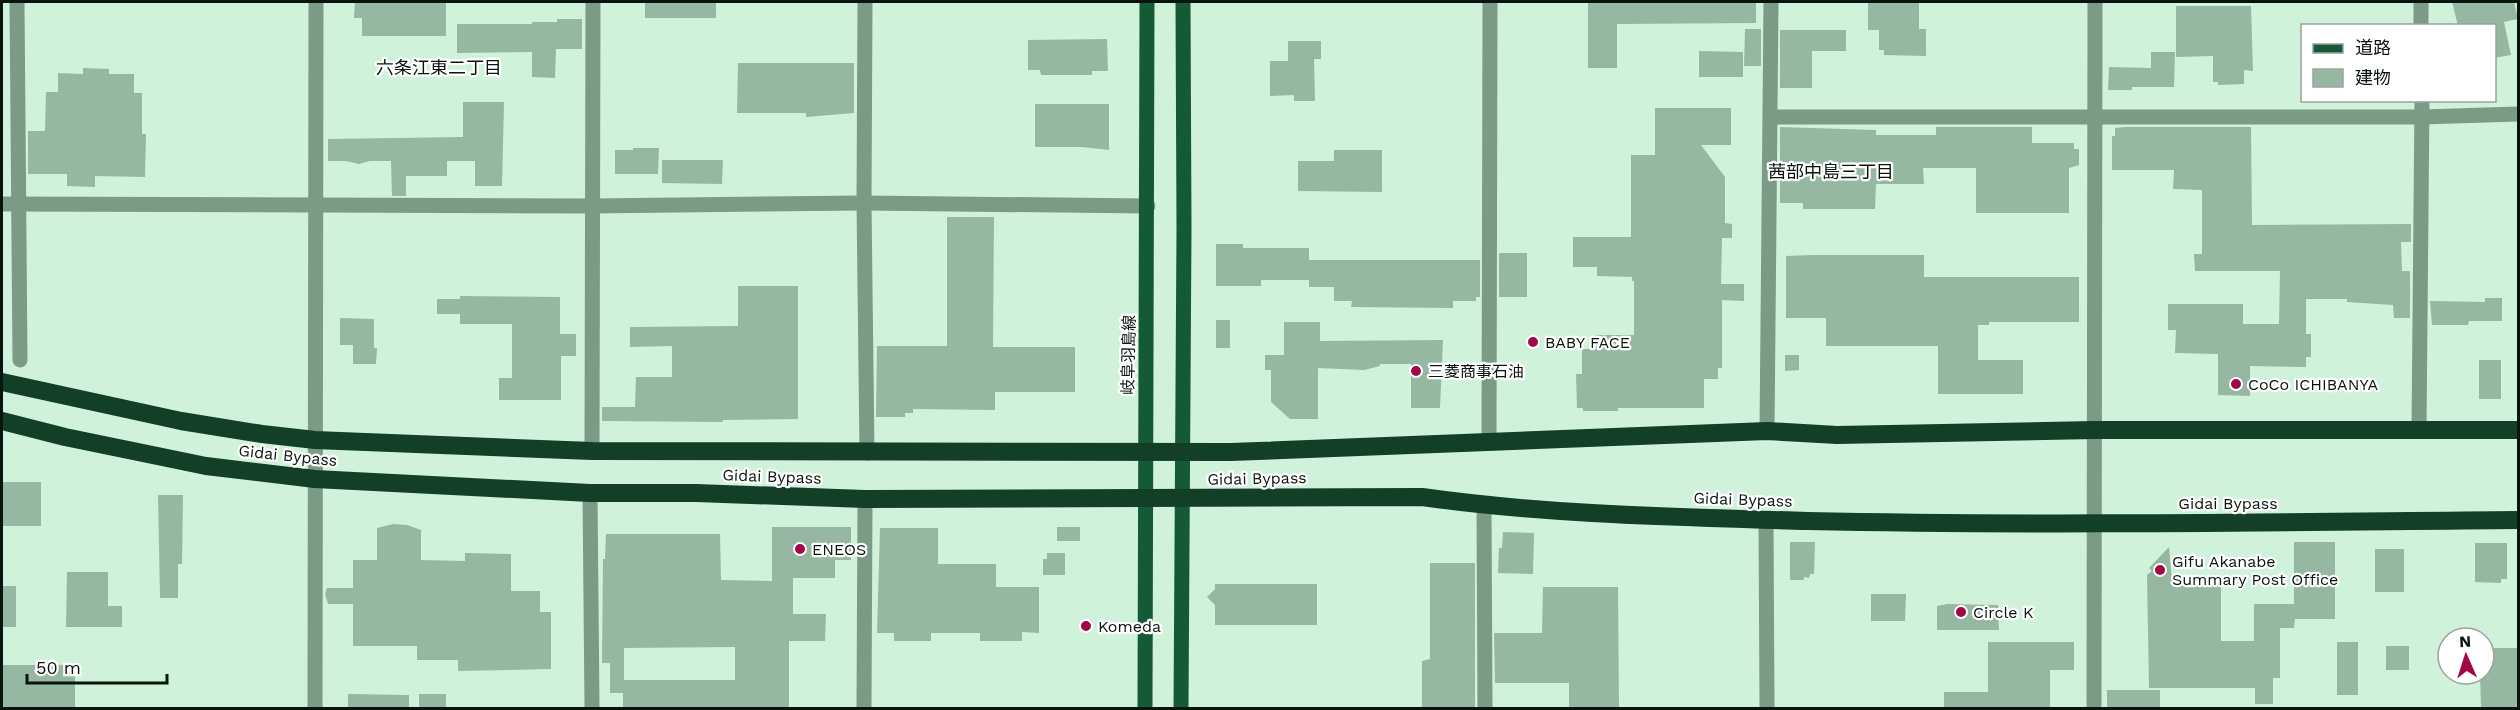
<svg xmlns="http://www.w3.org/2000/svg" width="2520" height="710" font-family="'Work Sans','Noto Sans JP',sans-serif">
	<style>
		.building { fill: #96b7a2; fill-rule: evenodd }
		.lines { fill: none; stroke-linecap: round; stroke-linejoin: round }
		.minor { stroke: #7b9b86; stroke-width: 15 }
		.major { stroke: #155a37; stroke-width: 15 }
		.highway { stroke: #133e27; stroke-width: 18 }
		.poi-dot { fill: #a10747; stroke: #fff; stroke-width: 2 }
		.labels { text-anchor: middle; stroke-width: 4.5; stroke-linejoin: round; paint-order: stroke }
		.poi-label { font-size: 16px; fill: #08140d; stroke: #fff; text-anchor: start }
		.street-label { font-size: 16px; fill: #08140d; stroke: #fff }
		.neighbourhood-label { font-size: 18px; fill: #08140d; stroke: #fff }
	</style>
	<rect width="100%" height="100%" fill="#d0f2db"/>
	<g class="building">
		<path d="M355,2H446V36H362V18H354Z"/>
		<rect x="645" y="2" width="71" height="16"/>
		<path d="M1588,2H1756V23L1617,24V68H1588Z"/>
		<path d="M1868,2H1919V29H1926V56L1884,55V50H1879V30H1868Z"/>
		<path d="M2452,2H2514L2518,19L2504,22L2511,55L2494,58V26H2458Z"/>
		<path d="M2176,6H2251L2253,71L2244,70V84L2218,85V82H2213V56L2176,57Z"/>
		<path d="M557,19H582V49H556L555,78L532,77V52L457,53V24H532V22H557Z"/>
		<path d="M1745,29H1761V66H1744Z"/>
		<path d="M1780,30H1846V51H1812V88H1780Z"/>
		<path d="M1107,39L1108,71H1092V75H1041L1040,70H1028V40Z"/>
		<path d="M1288,41H1321V59H1314L1315,101H1294V95L1270,96V61H1288Z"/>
		<path d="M1699,51L1743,52V77H1699Z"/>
		<path d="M2151,52H2175L2174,87H2132V90H2108L2109,67L2151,68Z"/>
		<path d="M738,63H854V113L806,117V113H737Z"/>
		<path d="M83,68L109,69V74H134V93H142V134H146L145,177L95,176V187L67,186V174H28V131H45L46,92H58V73L83,74Z"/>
		<path d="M463,102H504L502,186H475V161H447V176H406V196H392L391,161H370L359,164L346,161H328V139L463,137Z"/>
		<path d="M1035,104H1109V150L1082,147H1035Z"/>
		<path d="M1655,108H1731V145H1701L1725,177V223L1732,224V238H1722L1721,284H1744V301L1722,300V368H1718V379H1704V408H1618V411H1583V408H1577L1576,374H1582V349H1596V335H1634V281H1632V277L1597,276V267H1573V237H1631V155H1655Z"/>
		<path d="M1780,127L1876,130V135H1936V127H2032V143H2074V149H2079V165L2069,168V213H1976V168H1923L1924,184H1876L1875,209H1803V203H1780Z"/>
		<path d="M2125,127H2251L2252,225L2411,224V242H2401L2402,271H2410V318H2394L2393,305L2347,302V299H2306V334H2311V357H2306V367L2250,366V396L2218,395V354L2175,353L2176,330H2168V304H2243V324H2279L2280,271H2195L2194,254H2202V190L2173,189L2174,170H2112V136H2115V128Z"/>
		<path d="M633,148H659L658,174H615V150H633Z"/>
		<path d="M1334,150H1382V192L1298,191V161H1334Z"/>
		<path d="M662,160H723L722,184L662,183Z"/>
		<path d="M947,217H994L993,347H1075V392H995V410L913,409V413H905V417H876L877,346H947Z"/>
		<path d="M1216,244H1243V248H1309V260H1480V297H1476V301H1453V308L1351,307L1352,301H1334V287H1309V280H1261V286H1216Z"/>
		<rect x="1499" y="253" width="28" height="44"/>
		<path d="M1812,255H1924V277H2079V322H1989V325H1978V360H2023V394H1938V346H1826V318H1786V256Z"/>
		<path d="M738,286H798V419L723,420V422L602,421V407H635L636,377H672V346L630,347V327L738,326Z"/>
		<path d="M460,296L560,297V334H576V356H561V400H499V378H512V324H460V314H437V299H460Z"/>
		<path d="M2485,298H2502V321H2469L2468,325H2432L2430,301L2485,302Z"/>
		<path d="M340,318L374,319V348H377L376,364H353V345H340Z"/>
		<rect x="1216" y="320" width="14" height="28"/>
		<path d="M1284,322H1320V341L1443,340L1440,408H1411V364H1380V366L1364,370L1318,368V419H1290L1271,402V370H1265V355H1284Z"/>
		<path d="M1785,355H1799V370L1785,371Z"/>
		<rect x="2479" y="360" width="22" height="39"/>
		<rect x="2" y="482" width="39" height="44"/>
		<path d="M158,495H183L182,564H178V598H160Z"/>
		<path d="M393,524L407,525L421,530V560L465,561V553L511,554V591H540V612H551V669L458,671V660H417V646H353V604H328L325,594L327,588H353V560H377V528Z"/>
		<path d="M772,527H851V560H835V578H793V614H826L825,641H789V708H623V693H610V663H602L603,559H605L606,534H720L721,580L772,581ZM735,647V680H624V648Z"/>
		<rect x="1057" y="527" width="23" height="14"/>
		<path d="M880,528H938V564H996V587H1039V633L1022,632V641H980V633H931V641H894V633H877Z"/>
		<path d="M1503,532L1534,533L1533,574L1498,573L1499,548H1502Z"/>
		<path d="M1790,542H1815L1814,574H1810L1809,578L1804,577V580H1790Z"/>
		<path d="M2294,542H2335V619H2295L2294,628H2280V678H2273V704H2255V688H2149L2147,575L2152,571L2149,568L2169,547L2172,581H2221V641H2254V604H2294Z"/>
		<path d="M2475,543H2507V579H2501V583L2475,582Z"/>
		<rect x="2375" y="549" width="29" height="43"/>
		<path d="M1047,553H1065V575H1043V559H1047Z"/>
		<path d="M1430,563H1475V708H1422V661L1430,659Z"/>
		<path d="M67,572H108V606H122V627H66Z"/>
		<path d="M1215,584H1317V625H1215V605L1207,597L1215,589Z"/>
		<rect x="2" y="586" width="14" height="41"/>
		<path d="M1543,587H1618L1619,708H1569V683H1495L1494,633H1542Z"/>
		<path d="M1871,594H1906L1905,621H1871Z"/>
		<path d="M1947,604L1998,605L1999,630H1937V606Z"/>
		<path d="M1988,642H2074V670H2050V708H1944V692H1988Z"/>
		<rect x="2337" y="642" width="21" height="53"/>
		<rect x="2386" y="646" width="23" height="24"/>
		<path d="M2484,648H2518V708H2481L2480,674H2484Z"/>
		<rect x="2" y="665" width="73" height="43"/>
		<rect x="2107" y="690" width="53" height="18"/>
		<path d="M348,694L409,695V708H348Z"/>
		<rect x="419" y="694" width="27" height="14"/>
	</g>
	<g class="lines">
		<g class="minor">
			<path d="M17,2L20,360"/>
			<path d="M865,2L864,203L867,453"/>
			<path d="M2421,2V26"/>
			<path d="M1771,117H2422L2518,114"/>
			<path d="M2,204L591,206L864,203L1148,206"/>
			<path d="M2419,430L2422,100"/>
			<path d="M1767,431L1771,2"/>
			<path d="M1489,442L1490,2"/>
			<path d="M592,451L593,2"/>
			<path d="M590,493L592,708"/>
			<path d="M1484,506L1485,708"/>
			<path d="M1766,519L1767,708"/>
			<path d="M315,708L316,2"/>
			<path d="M864,708L865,499"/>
			<path d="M2094,708L2095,2"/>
		</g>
		<g class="major">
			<path d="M1145,708L1147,2"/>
			<path d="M1181,708L1184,229L1183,2"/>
		</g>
		<g class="highway">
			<path d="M2,382L181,421L262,434L315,440L592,451L1231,452L1767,431L1837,435L2094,430H2518"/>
			<path d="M2,421L65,437L206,466L315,479L590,493H696L865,499L1422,497C1549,515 1679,517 1807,521C2044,526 2281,522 2518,520"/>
		</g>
	</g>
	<g class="poi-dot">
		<circle cx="1533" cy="342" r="6"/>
		<circle cx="1416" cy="371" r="6"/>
		<circle cx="2236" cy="384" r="6"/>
		<circle cx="800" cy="549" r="6"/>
		<circle cx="2160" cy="570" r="6"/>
		<circle cx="1961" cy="612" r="6"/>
		<circle cx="1086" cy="626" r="6"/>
	</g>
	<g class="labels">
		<g class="poi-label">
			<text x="1545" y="348">BABY FACE</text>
			<text x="1428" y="377">三菱商事石油</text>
			<text x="2248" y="390">CoCo ICHIBANYA</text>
			<text x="812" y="555">ENEOS</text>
			<text x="2172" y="567">Gifu Akanabe<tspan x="2172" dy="18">Summary Post Office</tspan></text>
			<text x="1973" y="618">Circle K</text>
			<text x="1098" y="632">Komeda</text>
		</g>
		<g class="street-label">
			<text transform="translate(1128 355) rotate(-89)" y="6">岐阜羽島線</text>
			<text transform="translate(288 455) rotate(6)" y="6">Gidai Bypass</text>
			<text transform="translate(772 476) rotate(2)" y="6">Gidai Bypass</text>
			<text transform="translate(1257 478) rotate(-1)" y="6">Gidai Bypass</text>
			<text transform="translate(1743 499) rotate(2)" y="6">Gidai Bypass</text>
			<text x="2228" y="509">Gidai Bypass</text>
		</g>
		<g class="neighbourhood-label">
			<text x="439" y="74">六条江東二丁目</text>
			<text x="1831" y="178">茜部中島三丁目</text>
		</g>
	</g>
	<rect width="2520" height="710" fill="none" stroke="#08140d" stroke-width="6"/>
	<rect x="2301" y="24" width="195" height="78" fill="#ffffff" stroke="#9ca19e" stroke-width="1.5"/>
	<rect x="2313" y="44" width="30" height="9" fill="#155a37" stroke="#9ca19e" stroke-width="1.5"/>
	<text x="2355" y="54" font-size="18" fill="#08140d">道路</text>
	<rect x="2313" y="69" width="30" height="18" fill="#96b7a2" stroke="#9ca19e" stroke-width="1.5"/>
	<text x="2355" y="84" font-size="18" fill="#08140d">建物</text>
	<g transform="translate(2466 656) rotate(357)"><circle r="28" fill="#ffffff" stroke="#9ca19e" stroke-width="1.5"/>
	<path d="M0-4.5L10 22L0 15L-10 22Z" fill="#a10747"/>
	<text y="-9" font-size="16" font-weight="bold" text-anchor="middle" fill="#08140d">N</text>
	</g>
	<path d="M27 674v9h140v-9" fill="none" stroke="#08140d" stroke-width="3"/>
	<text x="36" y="674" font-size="18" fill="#08140d" stroke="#ffffff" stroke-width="4.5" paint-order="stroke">50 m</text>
</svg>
